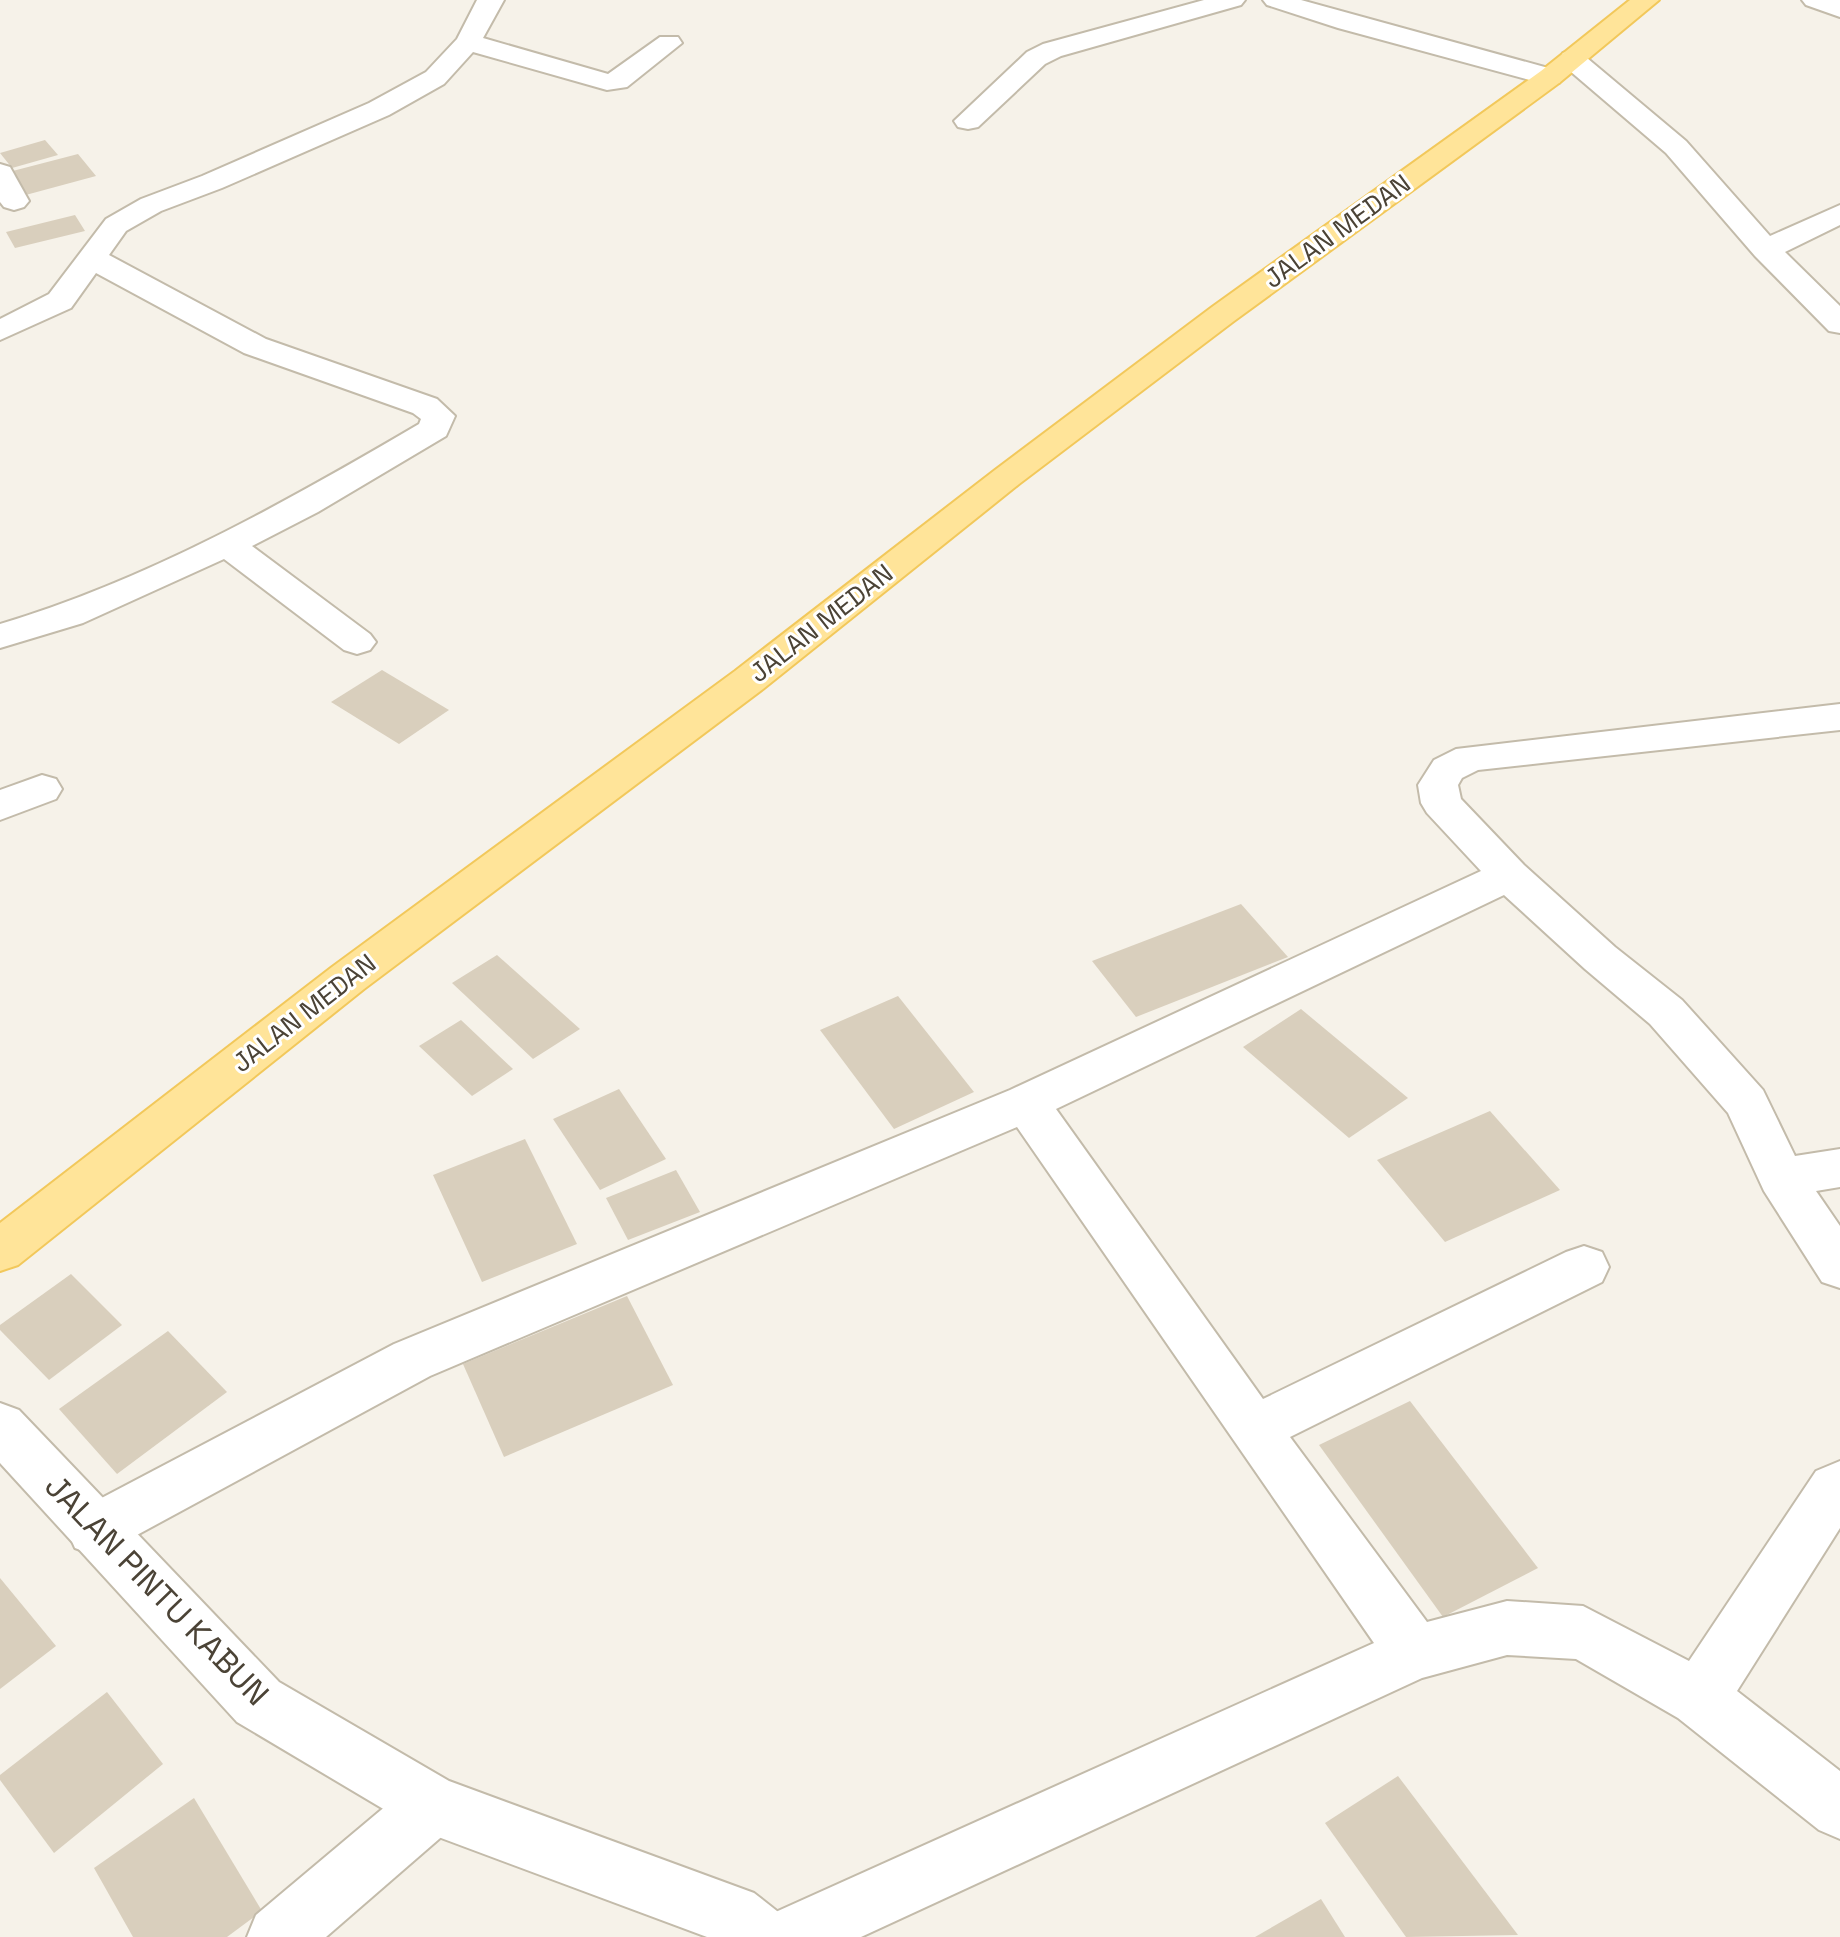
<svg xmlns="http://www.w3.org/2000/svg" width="1840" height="1937" font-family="'Space Grotesk',sans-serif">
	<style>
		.building { fill: #d9cfbd }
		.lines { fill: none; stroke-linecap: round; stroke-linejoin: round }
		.minor-casing { stroke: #c3bbaa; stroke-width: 4 }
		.tertiary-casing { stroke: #c3bbaa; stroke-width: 4 }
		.primary-casing { stroke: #f2c85b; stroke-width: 4 }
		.minor { fill: #fff; fill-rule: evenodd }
		.tertiary { fill: #fff; fill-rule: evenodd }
		.primary { fill: #ffe499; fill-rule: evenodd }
		.labels { text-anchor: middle; stroke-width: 6; stroke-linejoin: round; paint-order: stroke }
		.street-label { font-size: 26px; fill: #4b4336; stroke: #fff }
		.near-street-label { font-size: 32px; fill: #4b4336; stroke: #fff }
	</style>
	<rect width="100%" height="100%" fill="#f6f2e9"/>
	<g class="building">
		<path d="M45,140L58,155L12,168L0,153Z"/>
		<path d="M78,154L96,176L22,196L5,173Z"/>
		<path d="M75,215L85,231L15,248L6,232Z"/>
		<path d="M382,670L449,710L399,744L331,702Z"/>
		<path d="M1241,904L1288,957L1136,1017L1092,961Z"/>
		<path d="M497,955L580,1029L533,1059L452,983Z"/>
		<path d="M898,996L974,1092L894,1129L820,1030Z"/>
		<path d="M1301,1009L1408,1098L1349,1138L1243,1047Z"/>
		<path d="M461,1020L513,1069L472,1096L419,1046Z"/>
		<path d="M619,1089L666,1159L600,1190L553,1119Z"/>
		<path d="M1490,1111L1560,1190L1445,1242L1377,1160Z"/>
		<path d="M525,1139L577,1244L482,1282L433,1175Z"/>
		<path d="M676,1170L700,1212L628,1240L606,1198Z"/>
		<path d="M71,1274L122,1325L49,1380L0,1330V1325Z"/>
		<path d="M627,1296L673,1385L504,1457L463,1364Z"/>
		<path d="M168,1331L227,1392L117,1474L59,1409Z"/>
		<path d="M1410,1401L1538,1568L1443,1617L1319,1445Z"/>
		<path d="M0,1578L56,1646L0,1689Z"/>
		<path d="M107,1692L163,1764L54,1853L0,1780V1775Z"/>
		<path d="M1398,1776L1518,1935L1406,1937L1325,1823Z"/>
		<path d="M194,1798L262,1911L227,1937H133L94,1868Z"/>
		<path d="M1321,1899L1345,1937H1255Z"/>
	</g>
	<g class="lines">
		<defs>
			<g id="minor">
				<path d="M477,0H504L483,38L608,74L660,37H678L682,43L627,87L607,90L473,52L444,84L389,115L222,188L161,211L126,231L109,255L266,339L437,399L455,416L446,436L318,512L252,546L370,634L376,642L370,650L357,654L344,650L224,559L83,623L0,648V624C148,580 286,502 419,424L421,419L413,413L244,353L96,273L71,308L0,340V319L49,294L106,219L141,199L202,176L369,103L426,72L457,39Z"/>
				<path d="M1204,0H1245L1241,5L1061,56L1045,64L978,127L968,129L958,127L954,121L1027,52L1043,44Z"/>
				<path d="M1263,0H1301L1559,71L1563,77L1559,83H1541L1338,28L1267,5Z"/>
				<path d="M1802,0H1840V17L1806,5Z"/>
				<path d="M1572,51L1581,53L1686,141L1770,236L1840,205V225L1785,252L1840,306V333L1829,331L1755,256L1666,153L1563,65L1559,59L1563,53Z"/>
				<path d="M0,164L10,167L29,201L24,207L14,210L4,207L0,202Z"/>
				<path d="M1840,704V730L1478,770L1462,778L1458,785L1461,799L1524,865L1615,947L1682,1000L1763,1090L1795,1156L1840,1149V1187L1816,1191L1840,1226V1288L1822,1282L1764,1191L1728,1113L1650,1024L1585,969L1504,895L1056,1109L1263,1399L1566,1252L1584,1246L1602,1252L1609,1267L1602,1282L1290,1437L1427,1622L1507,1601L1583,1606L1689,1661L1816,1471L1840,1461V1528L1737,1691L1840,1771V1839L1819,1830L1678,1718L1576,1659L1507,1655L1422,1678L861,1937H760L769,1915L1374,1643L1017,1127L430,1376L113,1548L94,1555L75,1548L67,1530L75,1512L394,1344L1010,1090L1481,871L1427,813L1421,803L1418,785L1434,760L1456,749Z"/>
				<path d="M42,775L56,779L62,789L56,799L0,820V790Z"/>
				<path d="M433,1775L454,1784L463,1805L454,1826L326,1937H247L256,1915L412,1784Z"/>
			</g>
			<path id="tertiary" d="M0,1403L19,1410L279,1682L449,1781L754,1893L782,1915L791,1937H707L433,1835L412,1826L237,1722L0,1463Z"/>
			<path id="primary" d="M1630,0H1659L1559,83L1234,321L1019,484L763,689L364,989L18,1265L0,1271V1223L332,967L735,671L995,470L1212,307L1541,71Z"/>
		</defs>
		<use href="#minor" class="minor-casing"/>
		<use href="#tertiary" class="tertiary-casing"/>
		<use href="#primary" class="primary-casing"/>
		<use href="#minor" class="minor"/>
		<use href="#tertiary" class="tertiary"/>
		<use href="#primary" class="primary"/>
	</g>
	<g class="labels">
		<g class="street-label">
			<text transform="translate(1337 231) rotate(-36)" y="9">JALAN MEDAN</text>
			<text transform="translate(821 623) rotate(-38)" y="9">JALAN MEDAN</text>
			<text transform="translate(304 1013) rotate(-38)" y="9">JALAN MEDAN</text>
		</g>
		<g class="near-street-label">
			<text transform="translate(157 1590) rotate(46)" y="11">JALAN PINTU KABUN</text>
		</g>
	</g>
</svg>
